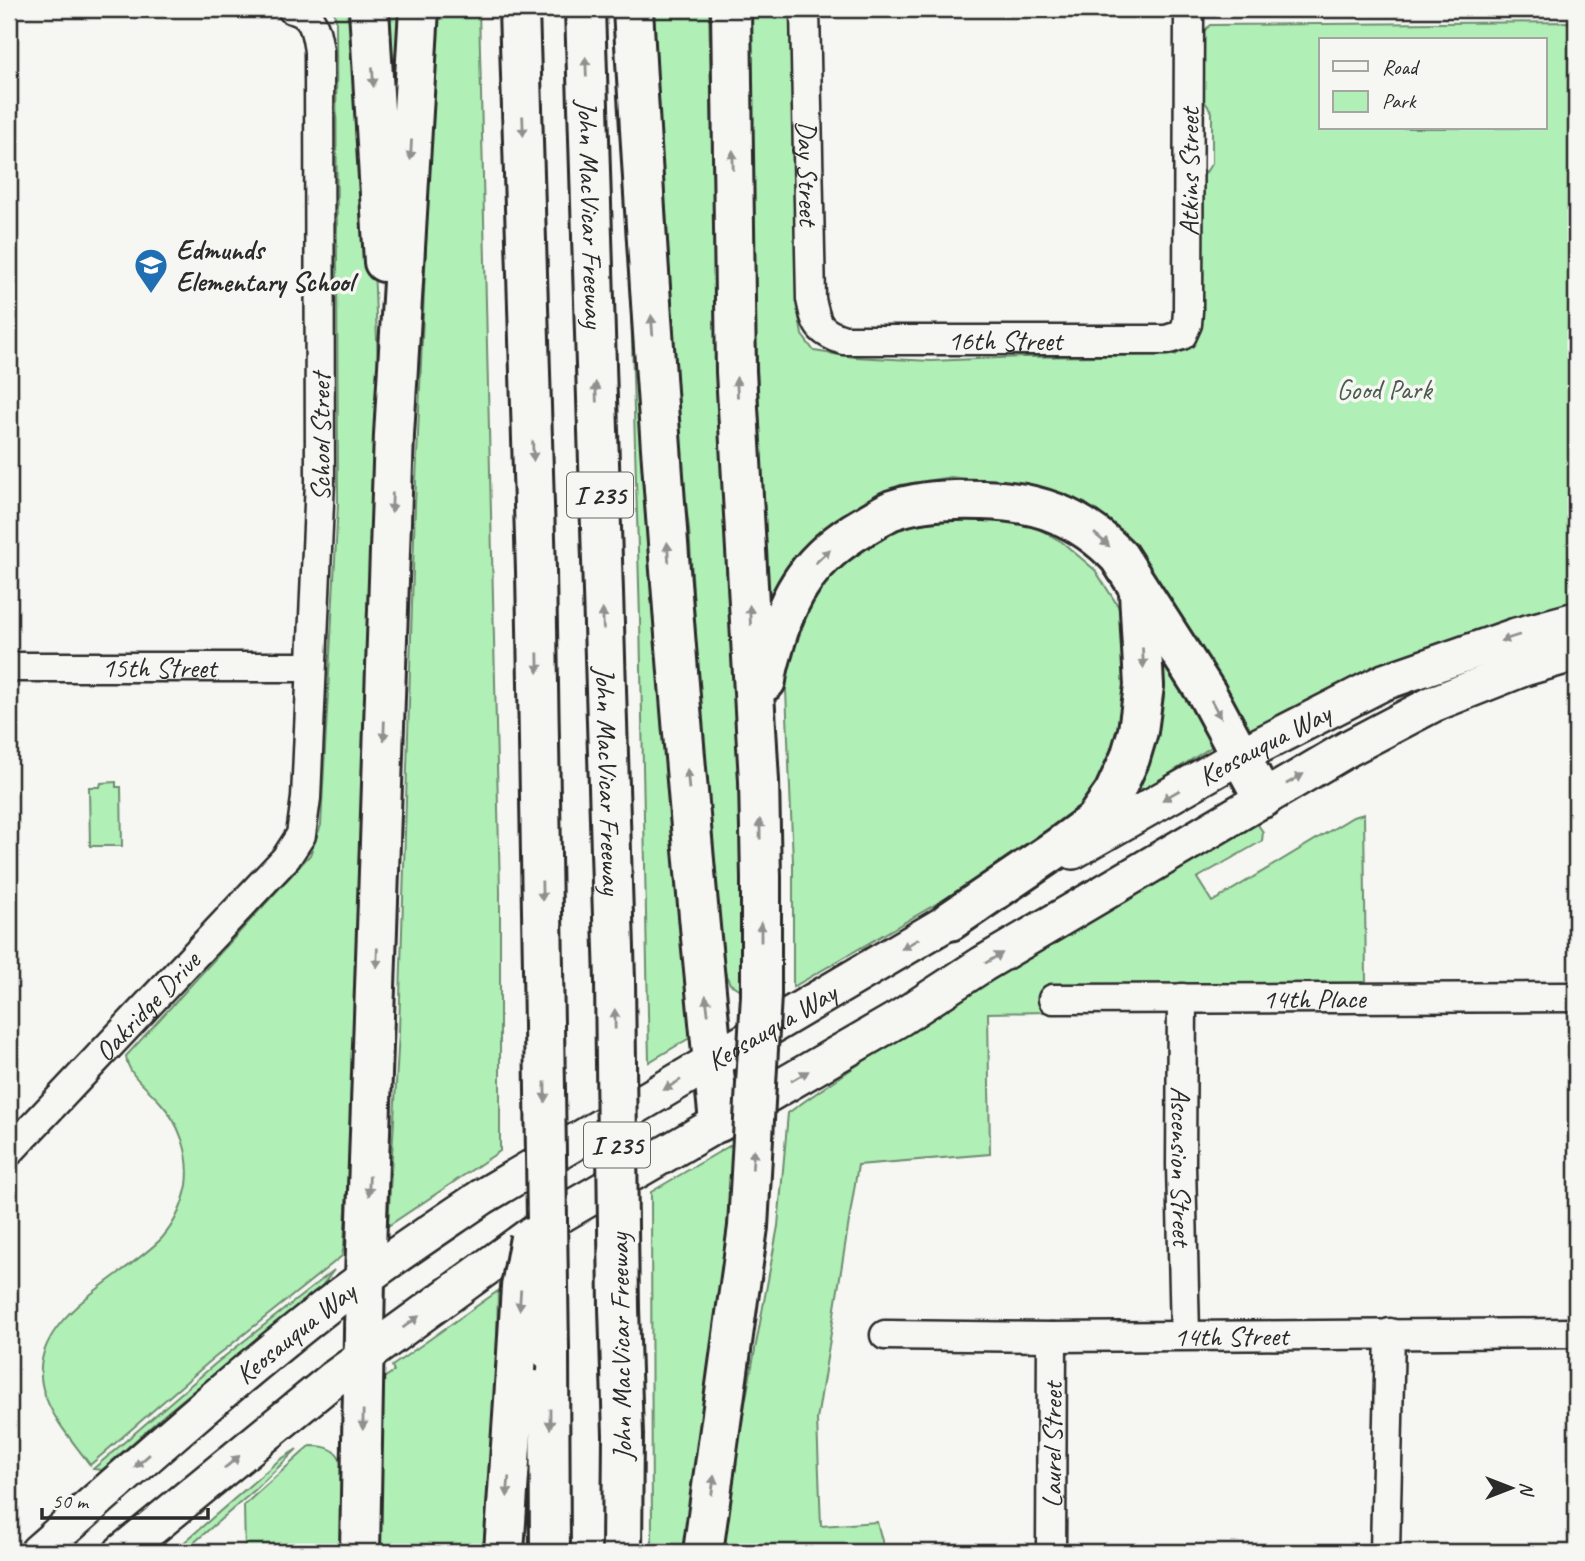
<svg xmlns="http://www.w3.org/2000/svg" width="1585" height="1561" font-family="Caveat,sans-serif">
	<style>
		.green { fill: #b0efb6; stroke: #6e8d70; stroke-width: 2; fill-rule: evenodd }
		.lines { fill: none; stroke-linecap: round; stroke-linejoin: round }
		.minor-casing { stroke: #2b2b2b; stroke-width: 33 }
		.major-casing { stroke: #2b2b2b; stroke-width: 40 }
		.highway-casing { stroke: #2b2b2b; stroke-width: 44 }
		.minor { stroke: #f6f6f2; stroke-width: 28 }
		.major { stroke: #f6f6f2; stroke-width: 35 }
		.highway { stroke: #f6f6f2; stroke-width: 38 }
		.highway-bridge-casing { stroke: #2b2b2b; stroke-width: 44; stroke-linecap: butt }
		.highway-bridge { stroke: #f6f6f2; stroke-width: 38 }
		.oneway { fill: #90908e }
		.labels { text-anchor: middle; stroke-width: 7; stroke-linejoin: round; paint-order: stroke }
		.shield { fill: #f6f6f2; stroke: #686867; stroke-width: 2 }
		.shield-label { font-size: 26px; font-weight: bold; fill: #2b2b2b }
		.street-label { font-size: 28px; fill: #2b2b2b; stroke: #f6f6f2 }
		.poi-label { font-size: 28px; font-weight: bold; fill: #2b2b2b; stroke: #f6f6f2; text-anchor: start }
		.park-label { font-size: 28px; fill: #4c5c4e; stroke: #f6f6f2 }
	</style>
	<rect width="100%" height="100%" fill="#f6f6f2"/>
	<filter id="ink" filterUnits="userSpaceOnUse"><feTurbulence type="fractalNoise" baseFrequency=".0143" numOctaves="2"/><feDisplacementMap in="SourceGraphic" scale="14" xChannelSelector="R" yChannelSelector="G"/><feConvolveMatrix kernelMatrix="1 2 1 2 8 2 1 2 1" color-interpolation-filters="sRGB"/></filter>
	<g filter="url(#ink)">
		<g class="green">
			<path d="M333,9H359L370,167L378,365L377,524L357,1013L344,1245L342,1256L208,1363L90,1465C75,1444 55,1422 46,1398C16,1322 121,1281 162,1238C175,1223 183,1205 187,1185C191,1155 180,1124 160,1102C147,1087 128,1076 126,1056L310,855L321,825L338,504L336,20Z"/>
			<path d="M387,9H408L398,144Z"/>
			<path d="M436,9H479L500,891V1151L388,1226L399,1031L415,505Z"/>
			<path d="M649,9H709L714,225L739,786L743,991L730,984L720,961L704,764L689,528L677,438Z"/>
			<path d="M746,9H792L797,305L802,335L814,351L854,357L931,361L1022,357L1175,355L1193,344L1202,327V178L1212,163V112L1202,98V38L1203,32L1210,25L1576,22V606L1253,733L1242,729L1125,537L1085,503L1027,487L951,477L900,485L849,510L800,551L776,593L767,592L755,319ZM1321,40H1545V128H1321Z"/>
			<path d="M627,166L693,1036L649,1062L640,619Z"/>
			<path d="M938,510L1025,521L1062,542L1095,570L1118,606L1131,638L1137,681L1098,795L1038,845L793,987V862L785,665L815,581L846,550Z"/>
			<path d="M1156,642L1216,744L1144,790L1133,784Z"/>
			<path d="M116,782V787H121L122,846H90L89,787H100L101,783Z"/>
			<path d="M1364,814L1366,984L1048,985L1047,1012L988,1013L990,1154L858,1165L817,1420L821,1526L877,1522L885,1552H722L744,1409L778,1226L788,1113C938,1006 1098,916 1256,822L1263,832L1262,841L1197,878L1212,902L1353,817Z"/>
			<path d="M736,1142L729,1237L684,1552H652L651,1192Z"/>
			<path d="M334,1270L321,1287L170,1410L102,1470L93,1469L215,1364Z"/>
			<path d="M498,1291L496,1381L486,1552H377L384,1378L394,1371L392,1366Z"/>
			<path d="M310,1446C318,1446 329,1446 336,1453C351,1468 343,1530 342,1552H245L244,1505Z"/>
			<path d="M297,1449L256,1489L183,1552H173L278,1461Z"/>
		</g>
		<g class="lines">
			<defs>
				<g id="minor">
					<path id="s1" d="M805,9L811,299C816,324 818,332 844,340H1166L1182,335L1187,324L1188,311L1189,9"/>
					<path id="s2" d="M9,667H311"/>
					<path id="s3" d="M1182,998L1181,1165L1185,1334"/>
					<path id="s4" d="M1053,999L1576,997"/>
					<path id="s5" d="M9,1152L286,858L301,835L306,798L320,481L319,51C316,32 314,13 292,9"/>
					<path id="s6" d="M885,1335L1052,1337L1576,1333"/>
					<path id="s7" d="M1051,1552L1052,1337"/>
					<path d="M1385,1552L1390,1333"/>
				</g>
				<g id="major">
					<path id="s8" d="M1073,851L1241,755L1384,682L1516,636L1576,620"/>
					<path id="s9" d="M38,1552C128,1473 219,1392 313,1317C367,1274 425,1236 482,1197L975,906"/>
					<path d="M122,1552L332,1380L553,1219L900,1018L983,964L1349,748L1433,704L1524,668L1576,653"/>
				</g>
				<g id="highway">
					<path d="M369,9L384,262"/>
					<path d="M519,9L536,571L544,1025"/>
					<path id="s10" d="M585,9L615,981"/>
					<path d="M633,9C654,380 681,752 719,1122"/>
					<path d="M731,9L736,372L759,781L761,878"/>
					<path d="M766,681C767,670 770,660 773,650C788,592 812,556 864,526C873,521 883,514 892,510C920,500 953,499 982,500C1037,501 1080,516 1119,557L1207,694L1263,798"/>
					<path d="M950,921L1059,847L1094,821L1114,793L1130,758L1138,731L1144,686L1139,592"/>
					<path d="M619,1308L623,1435L622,1552"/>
					<path d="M549,1350L550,1552"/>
					<path d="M360,1552L365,1278L394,435L419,9"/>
					<path d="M504,1552L516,1370"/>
					<path d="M703,1552L748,1227"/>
				</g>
			</defs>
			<use href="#minor" class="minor-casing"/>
			<use href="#major" class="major-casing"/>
			<use href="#highway" class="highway-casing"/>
			<use href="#minor" class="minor"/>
			<use href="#major" class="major"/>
			<use href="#highway" class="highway"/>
			<defs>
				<g id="highway-bridge">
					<path d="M615,981L619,1308"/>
					<path d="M544,1025L549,1350"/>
					<path d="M748,1227L761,995V878"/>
					<path d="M516,1370L521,1287L530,1238"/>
				</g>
			</defs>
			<use href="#highway-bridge" class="highway-bridge-casing"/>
			<use href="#highway-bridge" class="highway-bridge"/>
		</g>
		<defs><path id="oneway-solid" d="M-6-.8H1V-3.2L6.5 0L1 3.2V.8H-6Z" transform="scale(1.75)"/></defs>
		<g class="oneway">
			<use href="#oneway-solid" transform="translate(586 67) rotate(-92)"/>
			<use href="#oneway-solid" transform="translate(373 77) rotate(87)"/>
			<use href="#oneway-solid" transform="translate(523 126) rotate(88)"/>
			<use href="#oneway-solid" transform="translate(411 150) rotate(93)"/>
			<use href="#oneway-solid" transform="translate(733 160) rotate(-91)"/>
			<use href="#oneway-solid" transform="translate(652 325) rotate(-94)"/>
			<use href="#oneway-solid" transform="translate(737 387) rotate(-93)"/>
			<use href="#oneway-solid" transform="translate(596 392) rotate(-92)"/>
			<use href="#oneway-solid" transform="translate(533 451) rotate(88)"/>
			<use href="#oneway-solid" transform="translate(392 503) rotate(92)"/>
			<use href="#oneway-solid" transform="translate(1102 540) rotate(41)"/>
			<use href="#oneway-solid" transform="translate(668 552) rotate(-94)"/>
			<use href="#oneway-solid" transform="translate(823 556) rotate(-43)"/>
			<use href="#oneway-solid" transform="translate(750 615) rotate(-93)"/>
			<use href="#oneway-solid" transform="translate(603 619) rotate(-92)"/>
			<use href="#oneway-solid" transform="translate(1510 638) rotate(162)"/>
			<use href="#oneway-solid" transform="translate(1143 658) rotate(87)"/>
			<use href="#oneway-solid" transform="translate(538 663) rotate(89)"/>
			<use href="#oneway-solid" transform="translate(1216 709) rotate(61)"/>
			<use href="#oneway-solid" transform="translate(384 731) rotate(92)"/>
			<use href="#oneway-solid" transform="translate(688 779) rotate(-95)"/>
			<use href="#oneway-solid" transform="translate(1295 779) rotate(-30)"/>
			<use href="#oneway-solid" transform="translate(1171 795) rotate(150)"/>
			<use href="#oneway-solid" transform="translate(760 829) rotate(-91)"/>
			<use href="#oneway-solid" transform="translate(542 891) rotate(89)"/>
			<use href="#oneway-solid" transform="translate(761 932) rotate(-90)"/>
			<use href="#oneway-solid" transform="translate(910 944) rotate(149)"/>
			<use href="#oneway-solid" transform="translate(377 958) rotate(92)"/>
			<use href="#oneway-solid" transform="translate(994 958) rotate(-31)"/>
			<use href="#oneway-solid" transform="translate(707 1005) rotate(-97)"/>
			<use href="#oneway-solid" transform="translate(615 1019) rotate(-91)"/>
			<use href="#oneway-solid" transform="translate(800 1076) rotate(-30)"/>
			<use href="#oneway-solid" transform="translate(672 1085) rotate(149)"/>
			<use href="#oneway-solid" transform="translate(545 1092) rotate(90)"/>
			<use href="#oneway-solid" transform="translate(753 1159) rotate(-86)"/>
			<use href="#oneway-solid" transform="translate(369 1186) rotate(92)"/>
			<use href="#oneway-solid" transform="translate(520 1300) rotate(94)"/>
			<use href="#oneway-solid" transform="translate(411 1322) rotate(-36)"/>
			<use href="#oneway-solid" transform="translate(550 1419) rotate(90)"/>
			<use href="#oneway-solid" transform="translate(363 1420) rotate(91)"/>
			<use href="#oneway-solid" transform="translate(142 1461) rotate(139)"/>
			<use href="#oneway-solid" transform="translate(232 1462) rotate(-39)"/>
			<use href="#oneway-solid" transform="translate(713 1485) rotate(-82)"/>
			<use href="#oneway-solid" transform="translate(508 1487) rotate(94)"/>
		</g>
	</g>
	<defs>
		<symbol id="school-pin" viewBox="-11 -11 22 30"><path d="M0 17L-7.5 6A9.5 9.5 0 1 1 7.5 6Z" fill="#1f6fb2" stroke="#f6f6f2"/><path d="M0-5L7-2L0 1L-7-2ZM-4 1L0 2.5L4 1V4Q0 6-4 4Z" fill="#fff"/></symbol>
	</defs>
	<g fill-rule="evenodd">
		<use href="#school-pin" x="132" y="246" width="38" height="52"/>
	</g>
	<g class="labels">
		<g class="shield">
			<rect x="567" y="472.5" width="66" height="45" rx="5"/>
			<rect x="584" y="1122.5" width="66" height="45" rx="5"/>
		</g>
		<g class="shield-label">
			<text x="600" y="504">I 235</text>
			<text x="617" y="1154">I 235</text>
		</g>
		<g class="street-label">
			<text dy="10" stroke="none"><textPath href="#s1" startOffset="850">Atkins Street</textPath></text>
			<text dy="10" stroke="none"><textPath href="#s1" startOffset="164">Day Street</textPath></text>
			<text dy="10" stroke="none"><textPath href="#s10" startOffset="205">John MacVicar Freeway</textPath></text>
			<text dy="10" stroke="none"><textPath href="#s1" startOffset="508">16th Street</textPath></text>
			<text dy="10" stroke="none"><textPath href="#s5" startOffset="830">School Street</textPath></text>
			<text dy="10" stroke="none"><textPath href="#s2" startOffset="150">15th Street</textPath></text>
			<text dy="10" stroke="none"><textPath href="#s8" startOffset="219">Keosauqua Way</textPath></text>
			<text dy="10" stroke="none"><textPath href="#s10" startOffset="772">John MacVicar Freeway</textPath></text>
			<text dy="10" stroke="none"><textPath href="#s4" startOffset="261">14th Place</textPath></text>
			<text dy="10" stroke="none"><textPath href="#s5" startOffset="201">Oakridge Drive</textPath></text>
			<text dy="10" stroke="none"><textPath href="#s9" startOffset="905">Keosauqua Way</textPath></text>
			<text dy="10" stroke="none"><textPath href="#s3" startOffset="168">Ascension Street</textPath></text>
			<text dy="10" stroke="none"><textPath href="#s9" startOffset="338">Keosauqua Way</textPath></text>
			<text dy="10" stroke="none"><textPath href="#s6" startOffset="346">14th Street</textPath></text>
			<text transform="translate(620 1347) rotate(-91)" y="10">John MacVicar Freeway</text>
			<text dy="10" stroke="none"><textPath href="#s7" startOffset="107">Laurel Street</textPath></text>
		</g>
		<g class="poi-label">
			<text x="176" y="259">Edmunds<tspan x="176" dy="32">Elementary School</tspan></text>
		</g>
		<g class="park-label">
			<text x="1384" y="399">Good Park</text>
		</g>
	</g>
	<rect width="1585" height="1561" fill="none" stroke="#f6f6f2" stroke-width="35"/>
	<rect x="18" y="18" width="1550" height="1526" fill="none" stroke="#2b2b2b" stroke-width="2.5" filter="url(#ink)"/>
	<rect x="1319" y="38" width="228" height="91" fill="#f6f6f2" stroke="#a5a5a2" stroke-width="2"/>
	<rect x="1333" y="61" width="35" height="10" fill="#f6f6f2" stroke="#a5a5a2" stroke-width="2"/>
	<text x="1382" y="74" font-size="21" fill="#2b2b2b">Road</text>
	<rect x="1333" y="91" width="35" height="21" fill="#b0efb6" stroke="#a5a5a2" stroke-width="2"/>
	<text x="1382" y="108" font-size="21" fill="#2b2b2b">Park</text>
	<g transform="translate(1511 1488) rotate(90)" stroke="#f6f6f2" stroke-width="5" paint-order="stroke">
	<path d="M0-5L12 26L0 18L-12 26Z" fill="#2b2b2b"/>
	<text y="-10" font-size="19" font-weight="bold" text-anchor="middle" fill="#2b2b2b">N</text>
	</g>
	<path d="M42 1508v10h166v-10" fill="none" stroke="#2b2b2b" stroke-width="3.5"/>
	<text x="52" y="1508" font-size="21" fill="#2b2b2b" stroke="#f6f6f2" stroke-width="5" paint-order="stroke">50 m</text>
</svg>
